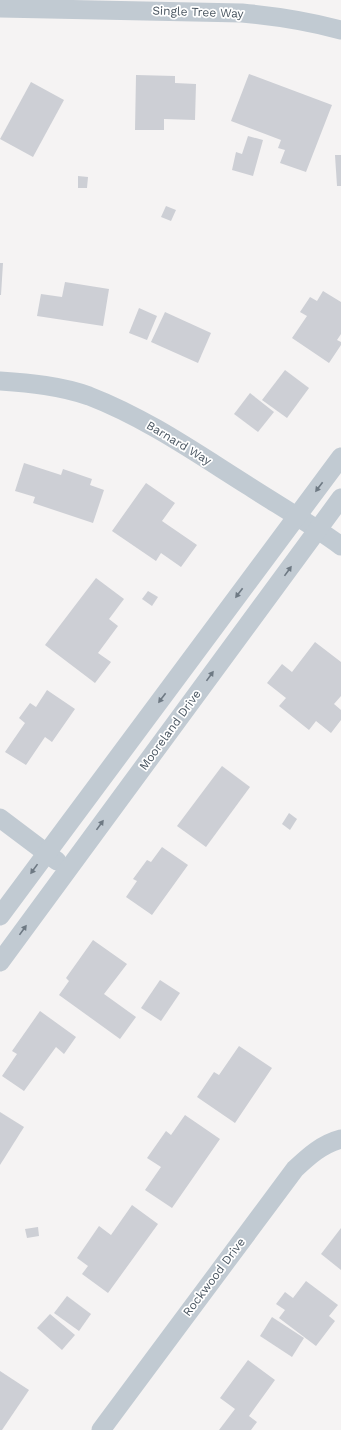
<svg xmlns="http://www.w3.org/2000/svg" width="341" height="1430" font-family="'Work Sans',sans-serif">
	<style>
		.building { fill: #cdcfd5 }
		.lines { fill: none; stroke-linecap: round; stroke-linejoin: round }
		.minor { stroke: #c1cad2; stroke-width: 19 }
		.oneway { fill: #6e7983 }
		.labels { text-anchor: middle; stroke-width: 3.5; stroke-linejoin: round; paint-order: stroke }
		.street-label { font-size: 12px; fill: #4a5661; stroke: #fff }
	</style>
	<rect width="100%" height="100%" fill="#f5f3f3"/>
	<g class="building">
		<path d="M249,74L332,105L306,172L280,163L285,150L278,148L281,140L231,121Z"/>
		<path d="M136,75L175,76V83L196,84L195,120L164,119V130H135Z"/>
		<path d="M31,82L64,100L33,157L0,139Z"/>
		<path d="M248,136L263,140L253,176L232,170L236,152L242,154Z"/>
		<path d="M335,155H341V186H337Z"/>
		<path d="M78,176L88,177L87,188H78Z"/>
		<path d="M166,206L176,210L171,221L161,217Z"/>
		<path d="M0,263H3L1,295H0Z"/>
		<path d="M65,282L109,289L103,326L37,316L41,294L62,297Z"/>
		<path d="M323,291L341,302V334L337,340L341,342V345L329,363L292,338L307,316L300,312L310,297L317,301Z"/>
		<path d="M139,308L157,316L147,340L129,333Z"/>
		<path d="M165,312L211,333L198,363L151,342Z"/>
		<path d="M285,370L309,388L287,418L262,400Z"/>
		<path d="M250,393L274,412L258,432L234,414Z"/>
		<path d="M24,463L61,475L63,469L92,479L90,485L104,490L93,523L33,503L35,497L15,491Z"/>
		<path d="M146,483L175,503L162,521L197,545L181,567L161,553L156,561L112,531Z"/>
		<path d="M96,578L124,599L109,619L118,626L98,653L111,662L95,683L45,645Z"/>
		<path d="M148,591L158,597L152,606L142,599Z"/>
		<path d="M315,642L341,662V696L334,704L341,710V720L331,733L316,721L309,730L279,706L286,698L267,683L282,664L292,672Z"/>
		<path d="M47,690L75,709L52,742L45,737L26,765L5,752L25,723L19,718L30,703L36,707Z"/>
		<path d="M222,766L250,787L206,847L177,826Z"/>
		<path d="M289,813L297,819L290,830L282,824Z"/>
		<path d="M162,847L188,865L152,915L126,897L137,881L133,879L147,860L151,862Z"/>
		<path d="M93,940L127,964L104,994L136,1017L120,1039L59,995L69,981L66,978Z"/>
		<path d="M160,980L180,993L161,1021L141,1008Z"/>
		<path d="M40,1011L76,1037L64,1054L56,1047L24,1091L2,1076L17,1054L12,1051Z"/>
		<path d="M239,1046L272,1068L235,1123L197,1097L214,1072L219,1075Z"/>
		<path d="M0,1112L24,1127L0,1165Z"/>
		<path d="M185,1115L220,1139L172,1208L145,1190L161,1167L147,1158L166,1131L171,1135Z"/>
		<path d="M132,1205L158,1224L108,1293L82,1274L88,1266L77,1258L99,1226L111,1235Z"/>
		<path d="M38,1227L39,1236L27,1238L25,1229Z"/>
		<path d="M341,1228V1270L321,1254Z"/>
		<path d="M306,1281L338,1305L329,1316L335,1321L316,1346L279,1318L285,1310L276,1304L285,1292L293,1298Z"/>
		<path d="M67,1296L91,1314L79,1331L54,1313Z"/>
		<path d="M50,1314L75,1335L62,1350L37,1328Z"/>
		<path d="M272,1317L304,1338L292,1357L260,1336Z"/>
		<path d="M248,1360L275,1380L249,1416L257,1422L251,1430H219L235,1409L220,1398Z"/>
		<path d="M0,1371L29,1390L2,1430H0Z"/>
	</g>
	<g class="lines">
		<g class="minor">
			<path d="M0,8L242,13C275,16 308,21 341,30"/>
			<path d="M0,381C30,383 61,386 89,396C146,418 196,453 247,485C278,505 311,524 341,546"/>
			<path d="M0,818L57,861"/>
			<path d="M0,916L341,457"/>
			<path d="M0,962L341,498"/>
			<path d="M101,1430L295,1169C309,1156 322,1144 341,1139"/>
		</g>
	</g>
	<defs><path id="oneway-solid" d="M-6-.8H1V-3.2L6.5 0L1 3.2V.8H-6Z"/></defs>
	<g class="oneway">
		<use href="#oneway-solid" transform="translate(319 487) rotate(127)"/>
		<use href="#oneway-solid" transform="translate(288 571) rotate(-54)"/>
		<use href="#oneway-solid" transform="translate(239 593) rotate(127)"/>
		<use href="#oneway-solid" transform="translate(210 676) rotate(-54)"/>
		<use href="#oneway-solid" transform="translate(162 698) rotate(127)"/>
		<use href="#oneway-solid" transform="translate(100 825) rotate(-54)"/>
		<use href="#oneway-solid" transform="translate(34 869) rotate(126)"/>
		<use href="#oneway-solid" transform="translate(23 930) rotate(-54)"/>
	</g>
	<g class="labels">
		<g class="street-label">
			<text transform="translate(198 12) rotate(2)" y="4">Single Tree Way</text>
			<text transform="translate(179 443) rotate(31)" y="4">Barnard Way</text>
			<text transform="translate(170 730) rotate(-54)" y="4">Mooreland Drive</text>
			<text transform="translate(214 1277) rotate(-53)" y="4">Rockwood Drive</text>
		</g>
	</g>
</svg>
